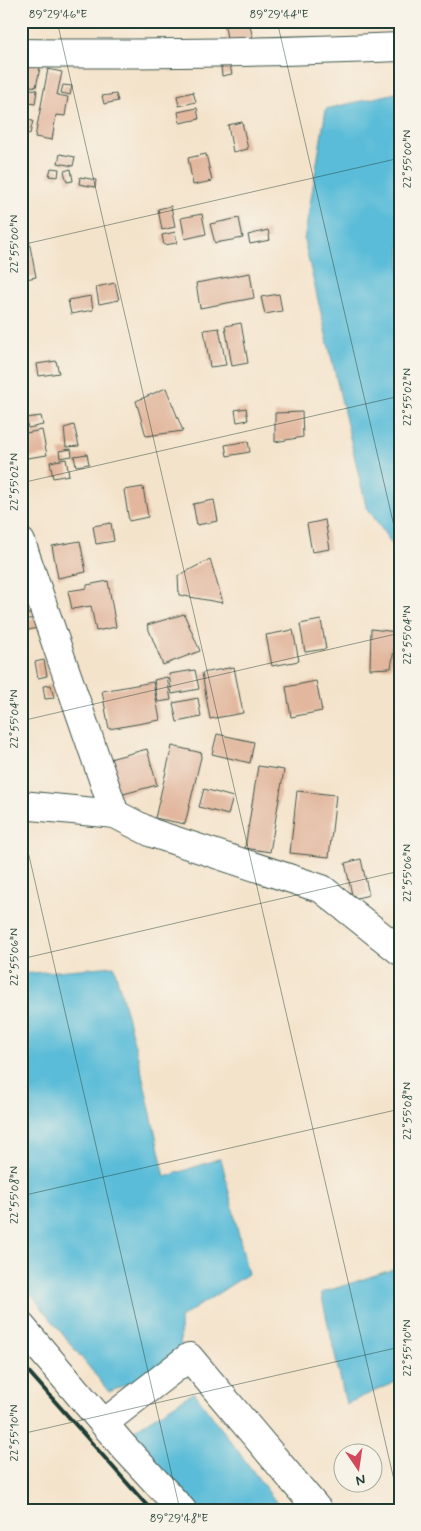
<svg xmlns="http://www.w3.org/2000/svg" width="421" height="1531" font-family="Mynerve,sans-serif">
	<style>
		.water { fill: #5abcd8; stroke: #3c7c86 }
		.building { fill: #e2b79e }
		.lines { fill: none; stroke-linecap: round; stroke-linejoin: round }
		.minor-casing { stroke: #3f564b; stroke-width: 30 }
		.minor { stroke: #fff; stroke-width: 28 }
		.rail { stroke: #1f3d34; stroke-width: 4 }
		.ticks { fill: none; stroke: #1f3d34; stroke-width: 1; stroke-opacity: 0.45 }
		.neatline { fill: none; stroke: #1f3d34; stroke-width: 2 }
		.ticks-label { font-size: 12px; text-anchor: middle; fill: #1f3d34 }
	</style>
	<rect width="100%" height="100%" fill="#f7f3e8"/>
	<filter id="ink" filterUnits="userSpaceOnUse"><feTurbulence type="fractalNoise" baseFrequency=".02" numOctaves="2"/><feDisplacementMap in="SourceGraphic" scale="10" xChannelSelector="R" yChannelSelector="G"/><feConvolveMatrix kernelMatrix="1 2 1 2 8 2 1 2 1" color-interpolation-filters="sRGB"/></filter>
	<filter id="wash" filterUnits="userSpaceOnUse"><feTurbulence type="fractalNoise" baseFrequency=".0096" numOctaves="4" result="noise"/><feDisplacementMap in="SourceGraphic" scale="20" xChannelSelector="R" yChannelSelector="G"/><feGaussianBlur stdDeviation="1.12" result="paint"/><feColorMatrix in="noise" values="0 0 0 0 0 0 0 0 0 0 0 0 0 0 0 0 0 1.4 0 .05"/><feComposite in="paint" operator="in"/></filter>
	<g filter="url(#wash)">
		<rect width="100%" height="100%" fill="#f4e3cb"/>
		<g class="water">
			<path d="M400,92V556L366,506L304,240L326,109Z"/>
			<path d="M114,966L141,1069L165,1177L221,1158L248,1274L180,1318L181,1360L109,1392L21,1282V974Z"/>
			<path d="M400,1267V1380L346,1404L321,1293Z"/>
			<path d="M194,1392L282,1510H196L129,1433Z"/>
		</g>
		<g id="blocks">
			<g class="building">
				<path d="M224,21H249L253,39L228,44Z"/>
				<path d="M21,59L41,63L36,87L21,84Z"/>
				<path d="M230,66L232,74L222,76L221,67Z"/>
				<path d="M48,69L62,72L57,95L68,97L65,116L56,115L52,140L35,137Z"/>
				<path d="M63,85L72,86L70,95L61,93Z"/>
				<path d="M25,88L37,90L35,104L23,102Z"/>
				<path d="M193,92L196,102L179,106L177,96Z"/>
				<path d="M116,94L118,101L104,104L102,96Z"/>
				<path d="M197,108L199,119L180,123L178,112Z"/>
				<path d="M22,119L33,121L30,134L21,133Z"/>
				<path d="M242,122L248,149L233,152L228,125Z"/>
				<path d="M60,154L75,157L73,166L58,163Z"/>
				<path d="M206,154L212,181L193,185L188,158Z"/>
				<path d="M51,168L59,169L58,177L49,176Z"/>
				<path d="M71,169L73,181L67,182L64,171Z"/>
				<path d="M80,177L96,180L95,187L79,184Z"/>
				<path d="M171,206L175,227L162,230L158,209Z"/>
				<path d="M202,214L206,234L185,239L181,218Z"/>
				<path d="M239,218L243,238L215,243L210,224Z"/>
				<path d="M268,230L270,240L250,244L248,235Z"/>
				<path d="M27,231L36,277L21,280V233Z"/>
				<path d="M175,232L177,243L164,245L162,235Z"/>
				<path d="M250,273L254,298L200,308L196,283Z"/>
				<path d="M115,283L119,300L99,304L96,287Z"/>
				<path d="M279,294L282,311L265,314L261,297Z"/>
				<path d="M91,296L93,310L71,314L68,300Z"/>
				<path d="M241,323L248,363L232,366L225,326Z"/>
				<path d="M219,328L226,365L210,367L204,330Z"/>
				<path d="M56,361L59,373L39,376L37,364Z"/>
				<path d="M166,388L183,431L146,436L136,401Z"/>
				<path d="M246,408L248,420L237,422L235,410Z"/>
				<path d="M302,412L303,437L275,442V413Z"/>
				<path d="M41,416L43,425L28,428L26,418Z"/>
				<path d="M74,425L79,446L66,447L64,428Z"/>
				<path d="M42,430L47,455L21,459V434Z"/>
				<path d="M248,441L250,452L227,456L225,445Z"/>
				<path d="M71,449L72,456L60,458L59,451Z"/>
				<path d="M87,454L89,464L76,466L74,456Z"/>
				<path d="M66,459L69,475L53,478L50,462Z"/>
				<path d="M143,487L148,517L129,521L124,490Z"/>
				<path d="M214,500L218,521L197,525L193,504Z"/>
				<path d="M325,520L330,549L312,552L307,524Z"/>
				<path d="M111,523L114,541L96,544L93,526Z"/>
				<path d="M80,541L86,572L58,578L52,546Z"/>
				<path d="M210,559L223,603L179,595L178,576Z"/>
				<path d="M108,581L116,627L96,631L91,606L72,609L68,591L87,588V585Z"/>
				<path d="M31,601L33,613L21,616V602Z"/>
				<path d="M184,614L200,651L163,665L147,625Z"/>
				<path d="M36,618L38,628L23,631L21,620Z"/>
				<path d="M321,620L326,649L305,652L300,624Z"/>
				<path d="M371,629L397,632L391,668L370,669Z"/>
				<path d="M293,630L299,661L272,666L266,635Z"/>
				<path d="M44,660L47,676L38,678L35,662Z"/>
				<path d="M234,667L243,713L210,719L202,673Z"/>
				<path d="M195,670L199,689L172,694L169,674Z"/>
				<path d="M167,677L171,700L158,702L154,680Z"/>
				<path d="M316,681L322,711L291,717L286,687Z"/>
				<path d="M153,682L160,720L109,729L102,691Z"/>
				<path d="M51,685L54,698L45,699L43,686Z"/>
				<path d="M198,698L201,717L177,722L173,703Z"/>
				<path d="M217,734L254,742L250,763L212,754Z"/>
				<path d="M172,746L202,753L185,824L155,818Z"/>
				<path d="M147,749L157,785L116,796L106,760Z"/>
				<path d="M258,766L284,770L270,852L245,848Z"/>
				<path d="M204,789L233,797L228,815L199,807Z"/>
				<path d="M297,791L336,795L329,857L290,853Z"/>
				<path d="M361,859L369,895L353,899L345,863Z"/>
			</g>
		</g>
	</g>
	<g filter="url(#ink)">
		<use href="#blocks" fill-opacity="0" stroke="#3f564b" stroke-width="1"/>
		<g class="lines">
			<defs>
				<g id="minor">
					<path d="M21,53C147,55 274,52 400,47"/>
					<path d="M21,542L115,814"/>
					<path d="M21,805L115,814L152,833L322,889L400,951"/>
					<path d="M21,1326L122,1445L182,1510"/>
					<path d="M104,1423L189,1357L318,1510"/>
				</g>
			</defs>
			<use href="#minor" class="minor-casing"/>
			<use href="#minor" class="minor"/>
			<path class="rail" d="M21,1363L151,1510"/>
		</g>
	</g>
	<path class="ticks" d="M57,21L400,1506M277,21L400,552M21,245L400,158M21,483L400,396M21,721L400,633M21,821L180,1510M21,959L400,871M21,1196L400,1109M21,1434L400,1347"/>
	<rect width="421" height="1531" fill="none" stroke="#f7f3e8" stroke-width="55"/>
	<g transform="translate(358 1468) rotate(167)"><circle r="24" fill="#f7f3e8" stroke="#a1aaa0"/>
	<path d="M0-4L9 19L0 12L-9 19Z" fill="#d1495b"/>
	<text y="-8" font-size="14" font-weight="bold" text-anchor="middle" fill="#1f3d34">N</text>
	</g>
	<rect x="28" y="28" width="366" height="1476" class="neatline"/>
	<g class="ticks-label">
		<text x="58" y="18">89°29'46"E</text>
		<text x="279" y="18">89°29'44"E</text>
		<text transform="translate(407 159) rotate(-90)" y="4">22°55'00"N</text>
		<text transform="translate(14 244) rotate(-90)" y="4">22°55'00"N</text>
		<text transform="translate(407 397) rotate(-90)" y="4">22°55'02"N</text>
		<text transform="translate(14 482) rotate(-90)" y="4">22°55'02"N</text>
		<text transform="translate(407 635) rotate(-90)" y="4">22°55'04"N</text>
		<text transform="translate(14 719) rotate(-90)" y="4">22°55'04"N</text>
		<text transform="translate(407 873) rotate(-90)" y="4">22°55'06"N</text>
		<text transform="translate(14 957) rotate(-90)" y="4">22°55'06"N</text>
		<text transform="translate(407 1111) rotate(-90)" y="4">22°55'08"N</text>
		<text transform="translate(14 1195) rotate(-90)" y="4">22°55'08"N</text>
		<text transform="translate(407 1348) rotate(-90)" y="4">22°55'10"N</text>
		<text transform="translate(14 1433) rotate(-90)" y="4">22°55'10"N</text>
		<text x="179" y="1522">89°29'48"E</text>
	</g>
</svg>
